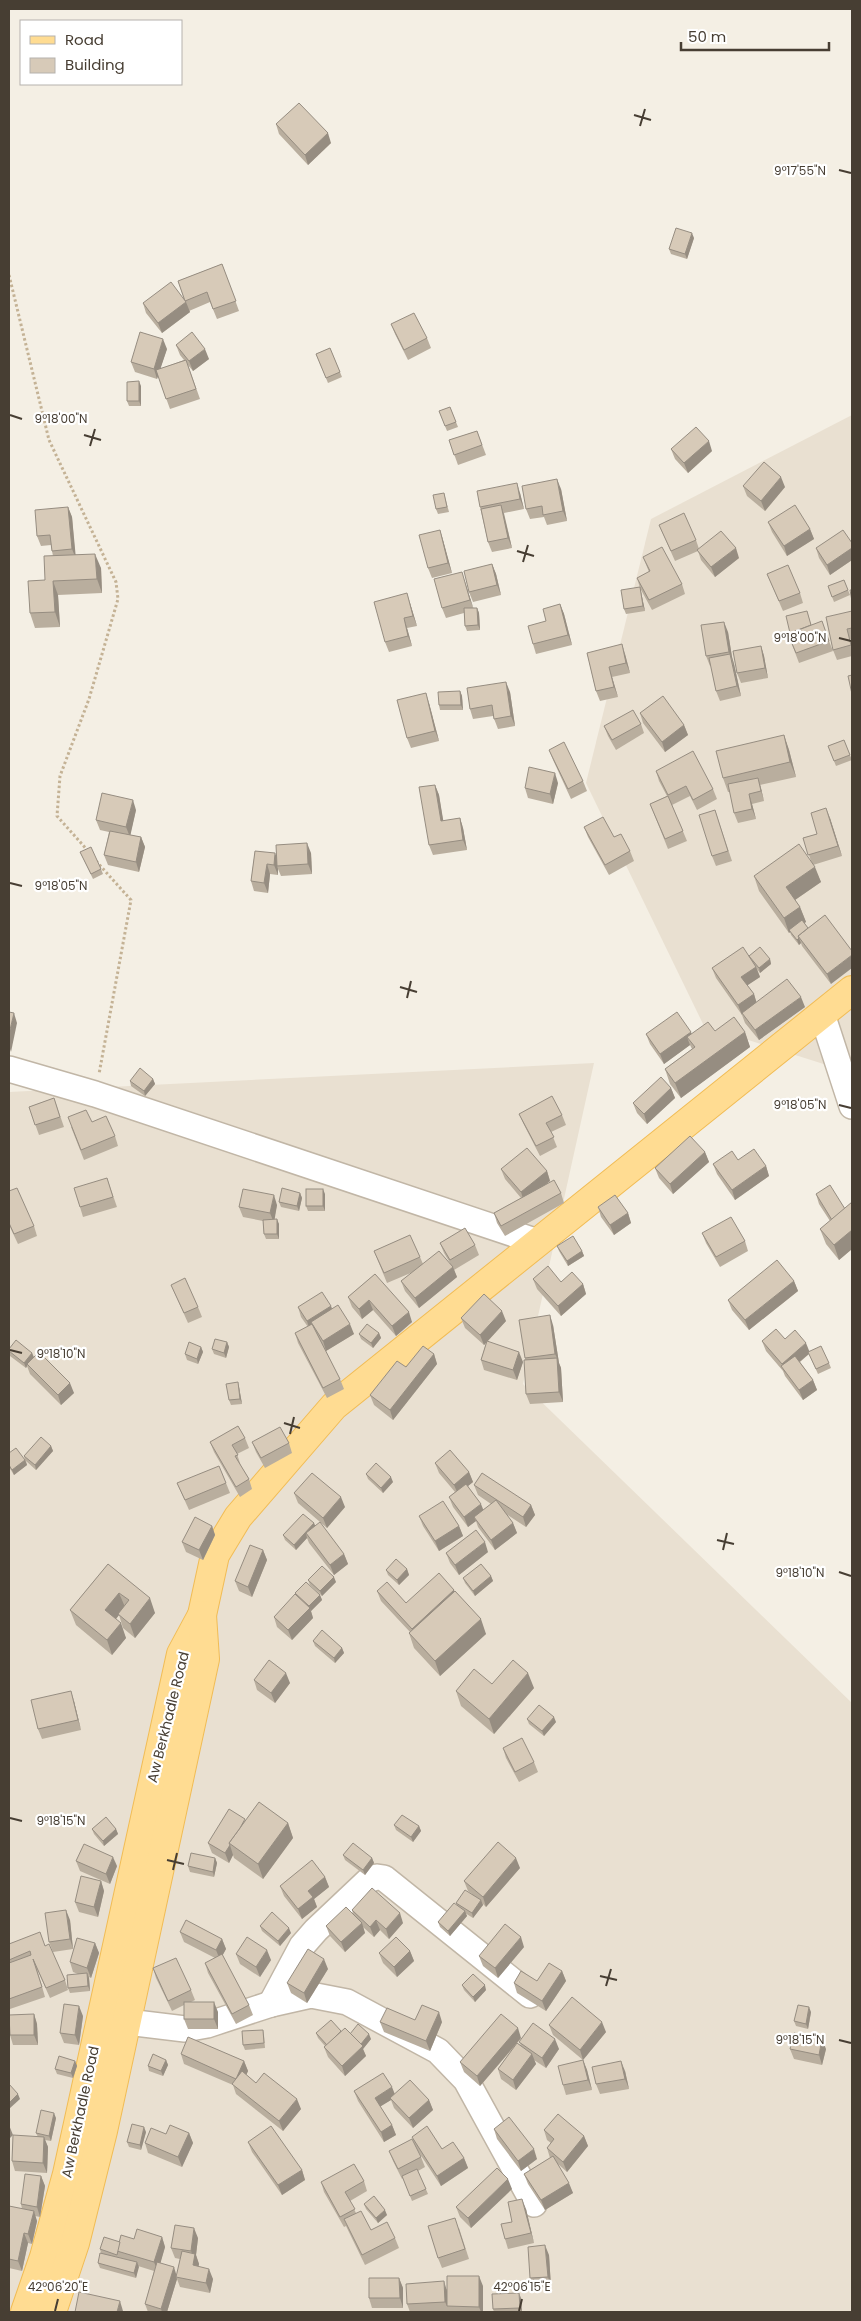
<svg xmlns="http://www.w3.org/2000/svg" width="861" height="2321" font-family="Poppins,sans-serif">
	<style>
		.residential { fill: #e9e0d1 }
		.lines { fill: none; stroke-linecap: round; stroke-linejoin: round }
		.minor-casing { stroke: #c1b6a6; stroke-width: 28 }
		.major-casing { stroke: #f1bc55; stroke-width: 30 }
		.path { stroke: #c4b295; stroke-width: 3; stroke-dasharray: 2.5 2.5; stroke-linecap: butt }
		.minor { stroke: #fff; stroke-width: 25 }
		.major { stroke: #ffdc92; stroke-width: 28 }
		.wall { fill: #b9ae9e }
		.shaded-wall { fill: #968d81 }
		.building { fill: #d7cab8; stroke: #968d81 }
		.ticks { fill: none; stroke: #473e33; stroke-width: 2 }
		.labels { text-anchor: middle; stroke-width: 4.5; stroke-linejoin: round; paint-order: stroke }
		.street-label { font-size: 14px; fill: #473e33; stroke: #fff }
		.ticks-label { font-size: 12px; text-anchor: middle; fill: #473e33; stroke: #fff; stroke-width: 4.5; stroke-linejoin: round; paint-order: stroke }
	</style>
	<rect width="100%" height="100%" fill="#f4efe4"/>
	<g class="residential">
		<path d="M852,415V1073L704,1026L586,783L651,519Z"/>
		<path d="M594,1063L523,1384L852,1703V2312H9V1092Z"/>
	</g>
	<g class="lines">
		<defs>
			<g id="minor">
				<path d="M822,1014L852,1106"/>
				<path d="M9,1069L95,1094L538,1242"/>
				<path d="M271,2004L302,1946L316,1930L370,1879L377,1877L384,1878L530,1995"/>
				<path d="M127,2022L185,2029L207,2025L271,2004L311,1995L347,2002L438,2051L466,2080L534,2204"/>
			</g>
			<g id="major">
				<path d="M25,2312L44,2257L67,2174L181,1654L202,1615L215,1555L238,1517L334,1406L852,990"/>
				<path d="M52,2312L75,2243L103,2131L205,1659L202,1615"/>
			</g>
		</defs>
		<use href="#minor" class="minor-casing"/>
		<use href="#major" class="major-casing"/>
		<g class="path">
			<path d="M9,275L49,440L116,582L118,599L89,699L60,776L57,816L89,852"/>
			<path d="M96,861L131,900L99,1074"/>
		</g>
		<use href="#minor" class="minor"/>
		<use href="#major" class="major"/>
	</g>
	<g class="wall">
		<path d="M276,124L331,143L308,165L279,134Z"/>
		<path d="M694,238L687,259L671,254L669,249Z"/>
		<path d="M222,264L239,311L217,319L210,302L189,311L190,312L162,333L146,313L143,303L185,302L178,281Z"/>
		<path d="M391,324L427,338L431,348L408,360L395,334Z"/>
		<path d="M176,345L209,359L193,371L188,365L200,399L170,409L158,376L157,379L135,372L131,362L167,349L160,369L184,360L180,355Z"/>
		<path d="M330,348L342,377L328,383L316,354Z"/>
		<path d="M141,386V406H129L127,401Z"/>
		<path d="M450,407L458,427L447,431L439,411Z"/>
		<path d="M477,431L486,455L458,465L449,440Z"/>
		<path d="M671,449L712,451L688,473L675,459Z"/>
		<path d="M743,486L785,487L765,511L747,496Z"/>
		<path d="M561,489L567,521L547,525L544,517L530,519L526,509Z"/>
		<path d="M444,493L449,512L438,514L436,509Z"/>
		<path d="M520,493L524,509L504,513L512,548L492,552L488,542L480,507Z"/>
		<path d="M68,507L72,517L75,554L101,568L102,593L58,595L60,627L35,628L30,613L45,580L53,556L52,551L51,545L41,546L37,536Z"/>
		<path d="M768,522L810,529L814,539L787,556L772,532Z"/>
		<path d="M659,525L696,540L699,549L739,558L715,577L701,560L698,551L675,561Z"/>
		<path d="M440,530L443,540L452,573L432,578L428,568Z"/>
		<path d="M852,543V560L830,575L819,558L816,548Z"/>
		<path d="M643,557L682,584L685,594L652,610L640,588L637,578L649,572Z"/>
		<path d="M492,564L496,574L501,595L473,602L469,592Z"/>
		<path d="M767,574L800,593L803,603L783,611Z"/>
		<path d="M844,580L850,595L834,602L828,586Z"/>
		<path d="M465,582L473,608H477L479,613L480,630L467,631L465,626L464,613L446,618L442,608Z"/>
		<path d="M640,587L641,592L645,611L626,614L624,609Z"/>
		<path d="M410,603L417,626L407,628L412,646L389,652L385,642Z"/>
		<path d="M560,604L564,614L572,645L536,654L533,644L546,621Z"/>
		<path d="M807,611L811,625L829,641L833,651L799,663L788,634L790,633Z"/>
		<path d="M852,612V639H850L852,647V656L837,660L833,650Z"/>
		<path d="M728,632L732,657L734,664L741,696L720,701L716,691L711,665L710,666L706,656Z"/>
		<path d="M761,646L764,656L768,678L741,683L737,673Z"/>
		<path d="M587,653L625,654L630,673L612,677L618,697L600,701L596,691Z"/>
		<path d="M460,691L462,696L463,710H440L439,705Z"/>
		<path d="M510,692L515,726L498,729L493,716L473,719L470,709Z"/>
		<path d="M429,703L439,741L411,748L407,738Z"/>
		<path d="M640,713L684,725L688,735L665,752L643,723Z"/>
		<path d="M641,724L644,733L616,750L608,736L604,726Z"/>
		<path d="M784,735L789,750L796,777L760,785L764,801L752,804L756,819L738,823L734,813L730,792H728L723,778Z"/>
		<path d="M844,740L852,760L836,766L828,746Z"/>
		<path d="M549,750L583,781L587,791L571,799L553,760Z"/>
		<path d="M656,771L713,789L717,799L697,810L690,796L672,805L687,841L668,849L650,804L667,796L659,781Z"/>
		<path d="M558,783L553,804L528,798L525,788Z"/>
		<path d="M435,785L439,795L443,821L460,818L463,828L467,850L433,855L429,845Z"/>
		<path d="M136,810L130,835L141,837L145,847L139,872L108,865L104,855L109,832L100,830L96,820Z"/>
		<path d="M715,810L732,861L716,866L712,856Z"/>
		<path d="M830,818L842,856L813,865L821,882L795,900L800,907L806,922L804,923L808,928L825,915L831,984L802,946L801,943L799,945L791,935L790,932L789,933L759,891L754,876L811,861L803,838L817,834Z"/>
		<path d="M584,827L614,837L630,851L634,861L609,875L588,837Z"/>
		<path d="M255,851L277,857L311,853L312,874L281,876L278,869V875L270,874L268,893L254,891L251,881Z"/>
		<path d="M80,852L101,869L103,874L93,879Z"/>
		<path d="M749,956L770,959L771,964L760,973L757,969L760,977L747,985L754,994L756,1002L805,1007L759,1040L745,1023L742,1015L716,978L712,968Z"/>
		<path d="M715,1031L745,1032L750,1047L681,1098L670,1084L665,1069L692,1049L690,1045L664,1064L650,1044L646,1034H692Z"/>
		<path d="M153,1079L155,1084L145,1096L131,1086L130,1081Z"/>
		<path d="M671,1088L675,1098L647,1124L637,1113L633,1103Z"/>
		<path d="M54,1098L64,1127L39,1135L29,1107Z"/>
		<path d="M519,1114L562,1115L566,1125L551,1132L557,1147L540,1156L523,1123Z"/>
		<path d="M92,1122L115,1136L118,1146L84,1160L71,1127Z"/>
		<path d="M705,1152L709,1162L673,1194L659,1178L655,1168Z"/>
		<path d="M738,1160L766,1166L769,1176L735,1200L717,1174L713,1164Z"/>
		<path d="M501,1169L547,1171L550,1181L547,1183L561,1193L564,1203L505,1236L497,1223L494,1213L521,1198L505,1179Z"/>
		<path d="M107,1178L117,1207L83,1217L80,1207Z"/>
		<path d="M9,1191L34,1226L37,1236L18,1244L9,1225Z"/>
		<path d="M300,1193L302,1198L299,1211L281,1207L279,1202Z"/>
		<path d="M325,1194V1211H308L306,1206Z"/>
		<path d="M816,1194L845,1209L852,1202V1249L839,1260L826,1244L820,1229L830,1221L819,1204Z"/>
		<path d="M277,1205L274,1219L279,1224V1239H266L264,1234L263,1221L243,1217L239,1207Z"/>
		<path d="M598,1207L628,1213L631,1223L614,1235L601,1217Z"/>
		<path d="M702,1233L745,1241L748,1251L720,1267L706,1243Z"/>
		<path d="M440,1243L475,1245L479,1255L454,1270L457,1277L419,1308L405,1291L401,1281L413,1272L387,1283L374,1251L420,1257L423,1264L450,1263L444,1253Z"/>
		<path d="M557,1246L582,1251L584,1256L568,1266L559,1251Z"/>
		<path d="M375,1274L412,1322L396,1336L373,1310L362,1319L352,1307L348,1297Z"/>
		<path d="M533,1279L583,1284L586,1294L561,1316L537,1289Z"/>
		<path d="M794,1281L798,1291L749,1330L732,1310L728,1300Z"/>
		<path d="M171,1285L198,1307L202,1317L188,1323Z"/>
		<path d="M331,1306L332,1309L354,1334L326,1351L321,1343L340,1379L344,1389L327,1398L298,1343L295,1333L308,1327L301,1317L298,1307Z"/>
		<path d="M461,1318L506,1321L487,1342L523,1362L517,1380L484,1370L481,1360L486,1343L484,1345L465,1328Z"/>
		<path d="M553,1325L559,1363L561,1368L563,1402L530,1404L526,1394L525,1358Z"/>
		<path d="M379,1333L381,1338L373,1348L361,1339L359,1334Z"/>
		<path d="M785,1339L809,1351L829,1363L831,1368L818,1374L809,1354L800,1362L813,1380L817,1390L803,1400L785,1376L783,1371L766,1351L762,1341Z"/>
		<path d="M227,1342L229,1347L226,1358L214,1354L212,1349Z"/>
		<path d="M201,1347L203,1352L198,1364L187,1360L185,1354Z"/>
		<path d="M9,1349L32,1353L34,1357L74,1393L61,1405L30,1374L27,1366L26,1368L10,1356Z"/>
		<path d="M434,1354L437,1364L393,1420L374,1405L370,1395L406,1367Z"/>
		<path d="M239,1387L242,1404L231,1405L229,1400Z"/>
		<path d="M245,1438L249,1448L237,1454L241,1466L249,1479L252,1489L240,1497L214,1452L210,1442Z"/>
		<path d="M252,1442L289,1443L292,1453L265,1468L256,1452Z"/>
		<path d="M51,1446L53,1451L36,1470L26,1461L27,1465L14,1475L9,1467V1453L25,1460L24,1456Z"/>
		<path d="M435,1463L469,1472L473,1482L468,1486L483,1510L491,1504L478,1495L474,1485L531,1505L535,1515L526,1527L506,1514L513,1523L517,1533L495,1550L478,1527L476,1521L468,1527L453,1507L449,1497L455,1492L439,1473Z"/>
		<path d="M366,1474L393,1482L383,1493L368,1479Z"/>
		<path d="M177,1483H226L230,1493L189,1510Z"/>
		<path d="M294,1493L345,1507L327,1528L298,1503Z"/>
		<path d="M419,1516L459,1526L463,1536L439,1551L423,1526Z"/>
		<path d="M314,1523L315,1526L344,1554L348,1564L334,1575L309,1543L307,1538L296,1550L285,1540L283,1535Z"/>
		<path d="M212,1526L215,1535L203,1560L186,1552L182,1542Z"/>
		<path d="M263,1550L267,1560L252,1597L239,1591L235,1581Z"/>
		<path d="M488,1552L459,1575L450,1563L446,1553Z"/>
		<path d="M108,1564L155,1613L135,1638L123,1628L119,1615L116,1619L126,1638L112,1655L76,1625L70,1610Z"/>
		<path d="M407,1569L409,1575L399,1585L388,1575L386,1570Z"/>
		<path d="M491,1576L493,1581L475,1596L465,1583L463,1578Z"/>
		<path d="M308,1580L336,1582L322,1596L310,1585Z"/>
		<path d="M377,1591L406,1603L455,1591L486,1634L440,1676L414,1648L409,1633L410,1632L381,1601Z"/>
		<path d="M295,1593L320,1595L322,1600L311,1611L313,1618L292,1640L277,1627L274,1617L296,1595Z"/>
		<path d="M313,1641L342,1648L344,1653L335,1663L315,1646Z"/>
		<path d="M254,1680L290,1683L275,1703L257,1690Z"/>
		<path d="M492,1684L534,1688L494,1734L461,1706L456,1691Z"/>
		<path d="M74,1701L81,1730L42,1739L38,1729Z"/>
		<path d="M527,1719L556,1722L544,1736L529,1724Z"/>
		<path d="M503,1748L534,1762L538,1772L519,1782L506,1758Z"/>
		<path d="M246,1820L288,1823L293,1838L263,1879L234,1858L233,1855L229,1863L212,1853L208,1843Z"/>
		<path d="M394,1825L419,1826L421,1831L413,1842L396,1830Z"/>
		<path d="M92,1829H116L118,1834L104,1846L94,1834Z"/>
		<path d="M343,1855L372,1858L374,1863L365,1875L345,1860Z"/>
		<path d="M215,1858L217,1863L214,1877L190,1872L188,1866Z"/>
		<path d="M76,1861L117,1866L110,1884L80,1871Z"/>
		<path d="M520,1868L486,1907L482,1903L483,1905L473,1918L465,1913L467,1916L450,1936L440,1927L438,1922L457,1905L456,1903L472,1894L468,1891L464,1881Z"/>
		<path d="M325,1877L329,1887L314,1899L317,1907L302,1919L284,1896L280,1886Z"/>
		<path d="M101,1881L104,1891L98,1917L79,1912L75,1902Z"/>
		<path d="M352,1910L403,1923L389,1939L380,1930L374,1937L363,1927L365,1933L345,1952L330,1936L326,1926L353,1914Z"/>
		<path d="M70,1920L73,1949L53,1952L49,1942Z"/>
		<path d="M260,1926L291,1933L280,1946L262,1931Z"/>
		<path d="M180,1932L222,1939L226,1949L222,1956L249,2005L253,2015L236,2024L208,1973L205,1963L215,1958L184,1942Z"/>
		<path d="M95,1943L99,1953L91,1978L89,1977L90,1991L70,1993L68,1988L78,1974L73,1972L70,1962Z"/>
		<path d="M9,1944L45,1946L65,1980L68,1990L50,1998L37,1969L45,1997L10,2009L9,2005Z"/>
		<path d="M524,1947L498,1978L483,1966L479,1956Z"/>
		<path d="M410,1951L414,1961L397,1977L383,1963L379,1953Z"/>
		<path d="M236,1954L271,1960L260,1977L240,1964Z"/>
		<path d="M153,1968L191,1990L195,2000L191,2002L218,2012V2029H188L184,2019V2005L172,2011L156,1978Z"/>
		<path d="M328,1969L307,2003L291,1993L287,1983Z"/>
		<path d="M562,1971L566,1981L546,2011L517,1993L514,1983L537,1981Z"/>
		<path d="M462,1985L486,1990L475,2002L464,1990Z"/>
		<path d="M811,2012L808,2029L796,2026L794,2021Z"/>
		<path d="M34,2014L37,2024L38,2045H13L10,2035Z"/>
		<path d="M83,2016L79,2045L64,2043L60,2033Z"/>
		<path d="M415,2020L442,2022L430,2051L384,2032L380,2022Z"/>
		<path d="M549,2025L606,2032L583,2060L587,2070L592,2090L566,2095L563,2085L583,2060L553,2035Z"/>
		<path d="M263,2030L264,2035L265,2048L245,2050L243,2045Z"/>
		<path d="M341,2031L371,2039L363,2049L366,2056L345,2076L328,2057L324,2047L325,2046L318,2038L316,2033Z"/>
		<path d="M521,2038L517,2043L521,2045L519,2042L559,2049L546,2068L534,2060L536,2064L516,2090L501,2079L498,2069L513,2048L480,2086L464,2072L460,2062Z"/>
		<path d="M790,2049H826L822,2065L794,2059Z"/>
		<path d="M181,2054L244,2061L248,2071L246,2075L256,2083L301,2109L283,2131L236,2094L233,2085L184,2064Z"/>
		<path d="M166,2060L168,2065L163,2076L149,2071L148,2066Z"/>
		<path d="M75,2061L77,2066L73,2078L57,2074L55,2069Z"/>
		<path d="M625,2071L629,2089L600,2094L596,2084Z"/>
		<path d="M354,2091L395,2094L429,2100L433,2110L413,2128L394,2108L391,2100L380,2106L392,2125L396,2135L384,2142L358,2101Z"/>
		<path d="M56,2118L51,2141L45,2140L48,2147L47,2173L15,2171L12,2161L38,2137L36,2133Z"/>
		<path d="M494,2129L537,2159L521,2171L497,2139Z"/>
		<path d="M544,2130L584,2136L588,2146L567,2172L558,2164L573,2193L545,2210L528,2184L524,2174L550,2158L547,2148L551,2143L547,2140Z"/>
		<path d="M146,2132L141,2150L129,2147L127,2142Z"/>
		<path d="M189,2133L193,2143L182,2167L148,2153L145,2143L166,2134Z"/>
		<path d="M412,2137L442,2149L464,2158L468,2168L441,2186L416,2148L421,2157L425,2167L418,2171L428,2194L412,2201L403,2178L402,2179L393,2161L389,2151L415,2146Z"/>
		<path d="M248,2142L302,2170L305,2180L282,2195L252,2152Z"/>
		<path d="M41,2176L45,2186L40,2217L35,2216L37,2221L32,2244L28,2243L22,2271L9,2268V2206L22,2209L21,2204Z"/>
		<path d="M364,2181L367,2191L350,2201L356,2213L371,2230L395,2238L399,2248L365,2265L346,2226L344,2227L324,2192L321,2182Z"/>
		<path d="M512,2189L471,2228L460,2217L456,2207Z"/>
		<path d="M364,2204L387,2215L378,2223L366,2209Z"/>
		<path d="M526,2209L534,2243L508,2249L505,2239L512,2222Z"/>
		<path d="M459,2228L469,2259L442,2268L438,2258Z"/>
		<path d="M162,2237L165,2247L160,2263L177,2275L180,2259L175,2258L171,2248L198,2238L196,2255L199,2264L198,2266L213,2279L210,2293L180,2287L177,2279L167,2312H148L145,2304L154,2271L138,2266L136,2278L100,2268L98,2263L101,2253L100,2249L120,2242L134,2239Z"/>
		<path d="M549,2255L551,2287L534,2288L530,2278Z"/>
		<path d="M399,2278L403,2288V2308H372L369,2298Z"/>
		<path d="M483,2286V2312H410L407,2304L447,2289Z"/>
		<path d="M521,2298L522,2312H494L493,2309Z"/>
	</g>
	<g class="shaded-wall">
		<path d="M328,133L331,143L308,165L305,155Z"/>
		<path d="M692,233L694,238L687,259L685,254Z"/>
		<path d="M186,302L190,312L162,333L158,323Z"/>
		<path d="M163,339L167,349L157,379L154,369Z"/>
		<path d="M205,349L209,359L193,371L189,361Z"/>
		<path d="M139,381L141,386V406L139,401Z"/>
		<path d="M709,441L712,451L688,473L684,463Z"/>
		<path d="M781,477L785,487L765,511L761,501Z"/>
		<path d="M557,479L561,489L567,521L563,511Z"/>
		<path d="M517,483L520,493L524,509L520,499Z"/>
		<path d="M501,505L504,515L512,548L508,538Z"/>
		<path d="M68,507L72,517L76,559L72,549Z"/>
		<path d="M810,529L814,539L787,556L784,546Z"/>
		<path d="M440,530L443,540L452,573L448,563Z"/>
		<path d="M736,548L739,558L715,577L711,567Z"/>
		<path d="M852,548V560L830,575L827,565Z"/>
		<path d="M95,554L101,568L102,593L97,579Z"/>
		<path d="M492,564L496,574L501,595L497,585Z"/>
		<path d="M462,572L465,582L474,610L470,600Z"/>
		<path d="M53,581L58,595L60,627L55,612Z"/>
		<path d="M640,587L641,592L645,611L643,606Z"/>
		<path d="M407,593L410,603L417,626L413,616Z"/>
		<path d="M560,604L564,614L572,645L568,635Z"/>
		<path d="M477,608L479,613L480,630L478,625Z"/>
		<path d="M404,618L407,628L412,646L408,636Z"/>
		<path d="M724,622L728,632L732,657L734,664L741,696L737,686L732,660L729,652Z"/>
		<path d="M622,644L625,654L630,673L626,663Z"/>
		<path d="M761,646L764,656L768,678L765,668Z"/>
		<path d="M609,667L618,697L614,687Z"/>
		<path d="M506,682L510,692L515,726L511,716Z"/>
		<path d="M460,691L462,696L463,710L461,705Z"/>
		<path d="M426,693L429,703L439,741L435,731Z"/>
		<path d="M684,725L688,735L665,752L662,742Z"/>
		<path d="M784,735L789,750L796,777L790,762Z"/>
		<path d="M555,773L558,783L553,804L550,794Z"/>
		<path d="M758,778L761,788L764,801L761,791Z"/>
		<path d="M435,785L439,795L445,831L441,821Z"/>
		<path d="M749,794L752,804L756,819L752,809Z"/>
		<path d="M133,800L136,810L130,837L126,827Z"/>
		<path d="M826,808L830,818L842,856L838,846Z"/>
		<path d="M460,818L463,828L467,850L463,840Z"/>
		<path d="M141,837L145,847L139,872L136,862Z"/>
		<path d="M307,843L311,853L312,874L308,864Z"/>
		<path d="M275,853L279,863L277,866L278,869V875L274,865Z"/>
		<path d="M267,864L270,874L268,893L264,883Z"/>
		<path d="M815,867L821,882L792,902L786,887Z"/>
		<path d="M800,907L806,922L790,932L789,930L790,932L789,933L784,918Z"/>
		<path d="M799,938L801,943L799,945L797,940Z"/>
		<path d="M852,955V968L831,984L827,974Z"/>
		<path d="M770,959L771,964L760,973L759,968Z"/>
		<path d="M756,967L760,977L745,987L741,977Z"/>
		<path d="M754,994L757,1004L742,1013V1015L738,1005Z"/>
		<path d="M801,997L805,1007L759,1040L755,1030Z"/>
		<path d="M14,1013L17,1023L11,1052L9,1046V1034Z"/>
		<path d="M691,1032L695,1042L687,1037L690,1045L664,1064L660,1054Z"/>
		<path d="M745,1032L750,1047L681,1098L675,1083Z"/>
		<path d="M153,1079L155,1084L145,1096L144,1091Z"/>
		<path d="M671,1088L675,1098L647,1124L644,1114Z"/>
		<path d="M705,1152L709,1162L673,1194L670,1184Z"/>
		<path d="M766,1166L769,1176L735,1200L732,1190Z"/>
		<path d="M547,1171L550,1181L524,1202L521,1192Z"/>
		<path d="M323,1189L325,1194V1211L323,1206Z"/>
		<path d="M300,1193L302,1198L299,1211L297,1206Z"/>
		<path d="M274,1195L277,1205L274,1223L270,1213Z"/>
		<path d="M628,1213L631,1223L614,1235L610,1225Z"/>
		<path d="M277,1219L279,1224V1239L277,1234Z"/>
		<path d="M852,1230V1249L839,1260L834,1245Z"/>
		<path d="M582,1251L584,1256L568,1266L567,1261Z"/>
		<path d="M453,1267L457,1277L419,1308L415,1298Z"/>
		<path d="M794,1281L798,1291L749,1330L745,1320Z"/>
		<path d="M583,1284L586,1294L561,1316L558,1306Z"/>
		<path d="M369,1300L373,1310L362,1319L359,1309Z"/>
		<path d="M331,1306L334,1316L311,1322L314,1329L310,1331L307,1321Z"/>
		<path d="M502,1311L506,1321L484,1345L480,1335Z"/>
		<path d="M409,1312L412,1322L396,1336L392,1326Z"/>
		<path d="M550,1315L553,1325L559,1363L561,1368L563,1402L559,1392L557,1358L555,1354Z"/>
		<path d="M350,1324L354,1334L326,1351L323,1341Z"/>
		<path d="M379,1333L381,1338L373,1348L371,1343Z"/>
		<path d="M227,1342L229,1347L226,1358L224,1353Z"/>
		<path d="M806,1343L810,1353L786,1373L784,1371L782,1364Z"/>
		<path d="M201,1347L203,1352L198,1364L197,1359Z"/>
		<path d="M519,1352L523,1362L517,1380L513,1370Z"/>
		<path d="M32,1353L34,1358L27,1364V1366L26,1368L24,1363Z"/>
		<path d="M434,1354L437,1364L393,1420L390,1410Z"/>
		<path d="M813,1380L817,1390L803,1400L799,1390Z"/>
		<path d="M238,1382L239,1387L242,1404L240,1399Z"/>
		<path d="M70,1383L74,1393L61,1405L58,1395Z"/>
		<path d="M51,1446L53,1451L36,1470L35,1465Z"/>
		<path d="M25,1460L27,1465L14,1475L12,1470Z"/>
		<path d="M469,1472L473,1482L458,1494L454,1485Z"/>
		<path d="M391,1477L393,1482L383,1493L381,1488Z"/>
		<path d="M341,1497L345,1507L327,1528L323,1518Z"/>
		<path d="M481,1504L485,1514L474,1517L476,1521L468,1527L464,1517Z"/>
		<path d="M531,1505L535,1515L526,1527L523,1517Z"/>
		<path d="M314,1523L316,1528L306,1533L307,1538L296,1550L294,1545Z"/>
		<path d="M513,1523L517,1533L495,1550L491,1540Z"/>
		<path d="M212,1526L215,1535L203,1560L199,1550Z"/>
		<path d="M459,1526L463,1536L439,1551L435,1541Z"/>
		<path d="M485,1542L488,1552L459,1575L455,1565Z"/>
		<path d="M263,1550L267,1560L252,1597L248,1587Z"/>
		<path d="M344,1554L348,1564L334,1575L330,1565Z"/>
		<path d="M407,1569L409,1575L399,1585L397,1580Z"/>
		<path d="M491,1576L493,1581L475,1596L473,1591Z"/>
		<path d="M334,1577L336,1582L322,1596L320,1591Z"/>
		<path d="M454,1590L458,1600L415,1639L412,1629Z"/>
		<path d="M119,1593L125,1607L118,1614L119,1615L111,1625L105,1610Z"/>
		<path d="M320,1595L322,1600L311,1611L309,1606Z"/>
		<path d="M150,1598L155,1613L135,1638L130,1624Z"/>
		<path d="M310,1608L313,1618L292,1640L288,1630Z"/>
		<path d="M481,1619L486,1634L440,1676L435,1661Z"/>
		<path d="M121,1623L126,1638L112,1655L107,1640Z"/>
		<path d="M342,1648L344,1653L335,1663L334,1658Z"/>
		<path d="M286,1673L290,1683L275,1703L271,1693Z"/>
		<path d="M528,1673L534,1688L494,1734L489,1719Z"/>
		<path d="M71,1691L74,1701L81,1730L78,1720Z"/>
		<path d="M554,1717L556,1722L544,1736L542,1731Z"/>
		<path d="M288,1823L293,1838L263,1879L258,1864Z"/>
		<path d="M419,1826L421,1831L413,1842L411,1837Z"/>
		<path d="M116,1829L118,1834L104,1846L103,1841Z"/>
		<path d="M230,1845L233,1855L229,1863L225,1853Z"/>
		<path d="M113,1857L117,1866L110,1884L106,1874Z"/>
		<path d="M215,1858L217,1863L214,1877L213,1872Z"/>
		<path d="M372,1858L374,1863L365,1875L363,1870Z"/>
		<path d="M516,1858L520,1868L486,1907L483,1897Z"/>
		<path d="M325,1877L329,1887L314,1899L317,1907L302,1919L298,1909L308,1891Z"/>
		<path d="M101,1881L104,1891L98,1917L94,1907Z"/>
		<path d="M481,1900L483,1905L473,1918L472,1913Z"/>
		<path d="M66,1910L70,1920L73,1949L70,1939Z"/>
		<path d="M465,1911L467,1916L450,1936L448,1931Z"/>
		<path d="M400,1913L403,1923L389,1939L386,1929Z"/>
		<path d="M376,1920L380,1930L374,1937L370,1927Z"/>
		<path d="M362,1923L365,1933L345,1952L341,1942Z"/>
		<path d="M289,1928L291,1933L280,1946L278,1941Z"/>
		<path d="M521,1937L524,1947L498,1978L495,1968Z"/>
		<path d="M222,1939L226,1949L220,1960L216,1950Z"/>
		<path d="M95,1943L99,1953L91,1978L87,1968Z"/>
		<path d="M267,1950L271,1960L260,1977L256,1967Z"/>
		<path d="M410,1951L414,1961L397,1977L394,1967Z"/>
		<path d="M324,1959L328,1969L307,2003L304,1993Z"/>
		<path d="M562,1971L566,1981L546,2011L542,2001Z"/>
		<path d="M87,1973L89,1978L90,1991L88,1986Z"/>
		<path d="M485,1985L486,1990L475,2002L473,1997Z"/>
		<path d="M214,2002L218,2012V2029L214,2019Z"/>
		<path d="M79,2006L83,2016L79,2045L75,2035Z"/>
		<path d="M809,2007L811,2012L808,2029L806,2024Z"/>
		<path d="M439,2012L442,2022L430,2051L426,2041Z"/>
		<path d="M34,2014L37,2024L38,2045L34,2035Z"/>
		<path d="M602,2022L606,2032L583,2060L580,2050Z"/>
		<path d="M518,2028L521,2038L480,2086L477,2076Z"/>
		<path d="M369,2034L371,2039L363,2049L366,2056L345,2076L342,2066L362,2047L361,2044Z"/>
		<path d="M555,2039L559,2049L546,2068L542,2058Z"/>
		<path d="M822,2039L826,2049L822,2065L819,2055Z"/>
		<path d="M532,2054L536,2064L516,2090L513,2080Z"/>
		<path d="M166,2060L168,2065L163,2076L161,2071Z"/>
		<path d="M583,2060L587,2070L592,2090L588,2080Z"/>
		<path d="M75,2061L77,2066L73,2078L71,2073Z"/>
		<path d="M244,2061L248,2071L240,2089L236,2079Z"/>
		<path d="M621,2061L625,2071L629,2089L625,2079Z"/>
		<path d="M392,2087L396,2097L390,2098L391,2100L378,2108L375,2098Z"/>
		<path d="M18,2094L20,2099L9,2109V2103Z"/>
		<path d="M297,2099L301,2109L283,2131L279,2121Z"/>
		<path d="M429,2100L433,2110L413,2128L409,2118Z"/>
		<path d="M54,2113L56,2118L51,2141L49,2136Z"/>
		<path d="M9,2125L13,2135L9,2139Z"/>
		<path d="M392,2125L396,2135L384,2142L381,2132Z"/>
		<path d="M144,2127L146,2132L141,2150L140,2145Z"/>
		<path d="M189,2133L193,2143L182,2167L178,2157Z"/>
		<path d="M584,2136L588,2146L567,2172L563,2162Z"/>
		<path d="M44,2137L48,2147L47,2173L43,2163Z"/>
		<path d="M534,2149L537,2159L521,2171L518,2161Z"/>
		<path d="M464,2158L468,2168L441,2186L437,2176Z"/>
		<path d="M302,2170L305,2180L282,2195L278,2185Z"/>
		<path d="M41,2176L45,2186L40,2217L37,2207Z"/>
		<path d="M508,2179L512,2189L471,2228L468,2218Z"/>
		<path d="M569,2183L573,2193L545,2210L541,2200Z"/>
		<path d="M522,2199L526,2209L534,2243L531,2233Z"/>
		<path d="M385,2210L387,2215L378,2223L376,2218Z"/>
		<path d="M34,2211L37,2221L32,2244L28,2234Z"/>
		<path d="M194,2228L198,2238L196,2255L199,2264L197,2275L193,2265L194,2260L191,2251Z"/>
		<path d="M24,2233L28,2243L22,2271L18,2261Z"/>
		<path d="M162,2237L165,2247L158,2272L154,2262Z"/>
		<path d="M545,2245L549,2255L551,2287L548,2277Z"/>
		<path d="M137,2262L139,2267L136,2278L134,2273Z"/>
		<path d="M174,2267L177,2277H176L177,2279L167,2312H162L161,2309Z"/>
		<path d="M209,2269L213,2279L210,2293L206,2283Z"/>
		<path d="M479,2276L483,2286V2312H481L479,2307Z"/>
		<path d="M399,2278L403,2288V2308L400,2298Z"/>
		<path d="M444,2281L447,2291V2306L445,2302Z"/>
		<path d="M519,2293L521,2298L522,2312L520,2308Z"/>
		<path d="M9,2295L10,2299L9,2306Z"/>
		<path d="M120,2301L123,2311V2312H117Z"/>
	</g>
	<g class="building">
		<path d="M299,103L328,133L305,155L276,124Z"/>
		<path d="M676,228L692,233L685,254L669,249Z"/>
		<path d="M222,264L236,301L213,309L207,292L185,301L178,281Z"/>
		<path d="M171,282L186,302L158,323L143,303Z"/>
		<path d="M414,313L427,338L404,350L391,324Z"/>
		<path d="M140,332L163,339L154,369L131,362Z"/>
		<path d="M192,332L205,349L189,361L176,345Z"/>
		<path d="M330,348L340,372L326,378L316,354Z"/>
		<path d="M186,360L196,389L166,399L156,370Z"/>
		<path d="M139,381V401H127V382Z"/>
		<path d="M450,407L456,422L445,426L439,411Z"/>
		<path d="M696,427L709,441L684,463L671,449Z"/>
		<path d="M477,431L482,445L454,455L449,440Z"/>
		<path d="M764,462L781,477L761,501L743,486Z"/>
		<path d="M557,479L563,511L543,515L542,506L526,509L522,486Z"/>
		<path d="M517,483L520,499L480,507L477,491Z"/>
		<path d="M444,493L447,507L436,509L433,495Z"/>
		<path d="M501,505L508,538L488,542L481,509Z"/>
		<path d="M795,505L810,529L784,546L768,522Z"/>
		<path d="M68,507L72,549L52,551L50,535L37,536L35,510Z"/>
		<path d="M684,513L696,540L671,551L659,525Z"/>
		<path d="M440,530L448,563L428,568L419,535Z"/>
		<path d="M843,530L852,543V548L827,565L816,548Z"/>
		<path d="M721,531L736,548L711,567L697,550Z"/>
		<path d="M662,547L682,584L649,600L637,578L650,571L643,557Z"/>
		<path d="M95,554L97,579L53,581L55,612L30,613L28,581L45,580L44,556Z"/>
		<path d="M492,564L497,585L469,592L464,571Z"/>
		<path d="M788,565L800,593L779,601L767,574Z"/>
		<path d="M462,572L470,600L442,608L434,579Z"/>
		<path d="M844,580L848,590L832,597L828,586Z"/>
		<path d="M640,587L643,606L624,609L621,590Z"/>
		<path d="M850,590H852V601Z"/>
		<path d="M407,593L413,616L404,618L408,636L385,642L374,602Z"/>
		<path d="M560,604L568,635L533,644L528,626L546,621L543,609Z"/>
		<path d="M464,608H477L478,625L465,626Z"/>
		<path d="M807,611L811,625L790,633L786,616Z"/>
		<path d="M852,611V628L847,629L851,645L833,650L826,617Z"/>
		<path d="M822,621L829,641L796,653L788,634Z"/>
		<path d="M724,622L729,652L706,656L701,625Z"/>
		<path d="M622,644L626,663L609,667L614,687L596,691L587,653Z"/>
		<path d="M761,646L765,668L737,673L733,651Z"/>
		<path d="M730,654L737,686L716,691L709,658Z"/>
		<path d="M852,675V694L848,676Z"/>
		<path d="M506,682L511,716L494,719L492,705L470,709L467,688Z"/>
		<path d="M460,691L461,705H439L438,692Z"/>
		<path d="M426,693L435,731L407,738L397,700Z"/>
		<path d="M663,696L684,725L662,742L640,713Z"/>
		<path d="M633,710L641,724L612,740L604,726Z"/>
		<path d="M784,735L790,762L723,778L716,751Z"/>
		<path d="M844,740L850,755L834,761L828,746Z"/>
		<path d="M564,742L583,781L568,789L549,750Z"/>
		<path d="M693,751L713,789L693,800L686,786L668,795L656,771Z"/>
		<path d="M529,767L555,773L550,794L525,788Z"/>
		<path d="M758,778L761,791L749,794L752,809L734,813L728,784Z"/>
		<path d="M435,785L441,821L460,818L463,840L429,845L419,787Z"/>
		<path d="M102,793L133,800L126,827L96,820Z"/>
		<path d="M668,796L683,831L665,839L650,804Z"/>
		<path d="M826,808L838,846L808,855L803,838L817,834L811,813Z"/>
		<path d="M715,810L728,851L712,856L699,815Z"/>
		<path d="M603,817L614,837L621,834L630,851L605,865L584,827Z"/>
		<path d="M110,831L141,837L136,862L104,855Z"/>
		<path d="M307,843L308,864L277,866L276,845Z"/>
		<path d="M799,844L815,867L786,887L800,907L784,918L754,876Z"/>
		<path d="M91,847L101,869L91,874L80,852Z"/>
		<path d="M255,851L275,853L274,865L267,864L264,883L251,881Z"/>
		<path d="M825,915L852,951V955L827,974L798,936Z"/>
		<path d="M802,920L808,928L798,936L799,938L797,940L789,930Z"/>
		<path d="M743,947L756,967L741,977L754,994L738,1005L712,968Z"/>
		<path d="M760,947L770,959L759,968L749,956Z"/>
		<path d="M787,979L801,997L755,1030L742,1013Z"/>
		<path d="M9,1012L14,1013L9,1034Z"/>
		<path d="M677,1012L691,1032L660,1054L646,1034Z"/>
		<path d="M734,1017L745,1032L675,1083L665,1069L695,1047L687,1037L708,1022L715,1031Z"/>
		<path d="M140,1068L153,1079L144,1091L130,1081Z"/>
		<path d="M661,1077L671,1088L644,1114L633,1103Z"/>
		<path d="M552,1096L562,1115L546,1123L554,1137L536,1146L519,1114Z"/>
		<path d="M54,1098L60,1117L35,1125L29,1107Z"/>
		<path d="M86,1110L92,1122L106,1116L115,1136L81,1150L68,1117Z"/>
		<path d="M690,1136L705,1152L670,1184L655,1168Z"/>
		<path d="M527,1148L547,1171L521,1192L501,1169Z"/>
		<path d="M754,1149L766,1166L732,1190L713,1164L732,1151L738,1160Z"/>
		<path d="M107,1178L113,1197L80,1207L74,1188Z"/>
		<path d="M554,1180L561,1193L501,1226L494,1213Z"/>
		<path d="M830,1185L845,1209L832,1220L816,1194Z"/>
		<path d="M17,1188L34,1226L14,1234L9,1223V1191Z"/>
		<path d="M282,1188L300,1193L297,1206L279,1202Z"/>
		<path d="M243,1189L274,1195L270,1213L239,1207Z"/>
		<rect x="306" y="1189" width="17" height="17"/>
		<path d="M615,1195L628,1213L610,1225L598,1207Z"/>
		<path d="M852,1202V1230L834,1245L820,1229Z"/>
		<path d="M731,1217L745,1241L716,1257L702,1233Z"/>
		<path d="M277,1219V1234H264L263,1220Z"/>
		<path d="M465,1228L475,1245L450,1260L440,1243Z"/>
		<path d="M410,1235L420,1257L384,1273L374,1251Z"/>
		<path d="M573,1236L582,1251L567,1261L557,1246Z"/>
		<path d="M439,1251L453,1267L415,1298L401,1281Z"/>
		<path d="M777,1260L794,1281L745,1320L728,1300Z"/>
		<path d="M548,1266L561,1282L572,1272L583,1284L558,1306L533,1279Z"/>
		<path d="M375,1274L409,1312L392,1326L369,1300L359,1309L348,1297Z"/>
		<path d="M185,1278L198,1307L184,1313L171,1285Z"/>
		<path d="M322,1292L331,1306L307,1321L298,1307Z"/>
		<path d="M484,1294L502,1311L480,1335L461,1318Z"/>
		<path d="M338,1305L350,1324L323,1341L311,1322Z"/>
		<path d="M550,1315L555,1354L525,1358L519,1320Z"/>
		<path d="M312,1324L340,1379L323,1388L295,1333Z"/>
		<path d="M367,1324L379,1333L371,1343L359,1334Z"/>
		<path d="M776,1329L785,1339L795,1330L806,1343L782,1364L762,1341Z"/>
		<path d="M215,1339L227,1342L224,1353L212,1349Z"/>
		<path d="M16,1340L32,1353L24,1363L9,1351V1349Z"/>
		<path d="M487,1341L519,1352L513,1370L481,1360Z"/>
		<path d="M189,1342L201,1347L197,1359L185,1354Z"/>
		<path d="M423,1346L434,1354L390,1410L370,1395L397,1361L406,1367Z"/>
		<path d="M821,1346L829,1363L816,1369L808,1352Z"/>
		<path d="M39,1352L70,1383L58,1395L27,1364Z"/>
		<path d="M795,1356L813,1380L799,1390L781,1366Z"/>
		<path d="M557,1358L559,1392L526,1394L524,1360Z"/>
		<path d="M238,1382L240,1399L229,1400L226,1384Z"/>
		<path d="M238,1426L245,1438L232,1445L238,1455L235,1456L249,1479L236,1487L210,1442Z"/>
		<path d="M280,1427L289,1443L261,1458L252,1442Z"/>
		<path d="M41,1437L51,1446L35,1465L24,1456Z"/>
		<path d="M16,1448L25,1460L12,1470L9,1465V1453Z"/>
		<path d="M450,1450L469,1472L454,1485L435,1463Z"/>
		<path d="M376,1463L391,1477L381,1488L366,1474Z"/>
		<path d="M219,1466L226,1483L185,1500L177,1483Z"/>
		<path d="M312,1473L341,1497L323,1518L294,1493Z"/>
		<path d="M482,1473L531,1505L523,1517L474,1485Z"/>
		<path d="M466,1484L481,1504L464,1517L449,1497Z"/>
		<path d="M496,1500L513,1523L491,1540L474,1517Z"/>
		<path d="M443,1501L459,1526L435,1541L419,1516Z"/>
		<path d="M303,1514L314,1523L294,1545L283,1535Z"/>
		<path d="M195,1517L212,1526L199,1550L182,1542Z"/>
		<path d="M320,1522L344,1554L330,1565L306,1533Z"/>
		<path d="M476,1530L485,1542L455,1565L446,1553Z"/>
		<path d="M250,1545L263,1550L248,1587L235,1581Z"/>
		<path d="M396,1559L407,1569L397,1580L386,1570Z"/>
		<path d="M108,1564L150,1598L130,1624L118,1614L129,1600L119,1593L105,1610L121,1623L107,1640L70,1610Z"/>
		<path d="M481,1564L491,1576L473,1591L463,1578Z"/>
		<path d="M322,1566L334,1577L320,1591L308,1580Z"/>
		<path d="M439,1573L454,1590L412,1629L377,1591L387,1582L406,1603Z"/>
		<path d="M306,1582L320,1595L309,1606L295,1593Z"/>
		<path d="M455,1591L481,1619L435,1661L409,1633Z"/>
		<path d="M295,1594L310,1608L288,1630L274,1617Z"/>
		<path d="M322,1630L342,1648L334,1658L313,1641Z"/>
		<path d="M269,1660L286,1673L271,1693L254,1680Z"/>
		<path d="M513,1660L528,1673L489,1719L456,1691L474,1669L492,1684Z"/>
		<path d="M71,1691L78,1720L38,1729L31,1700Z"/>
		<path d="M539,1705L554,1717L542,1731L527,1719Z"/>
		<path d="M522,1738L534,1762L515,1772L503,1748Z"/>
		<path d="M259,1802L288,1823L258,1864L229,1843Z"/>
		<path d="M229,1809L245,1819L240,1828L229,1843L230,1845L225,1853L208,1843Z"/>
		<path d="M402,1815L419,1826L411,1837L394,1825Z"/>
		<path d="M106,1817L116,1829L103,1841L92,1829Z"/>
		<path d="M498,1842L516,1858L483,1897L464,1881Z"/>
		<path d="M353,1843L372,1858L363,1870L343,1855Z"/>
		<path d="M84,1844L113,1857L106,1874L76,1861Z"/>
		<path d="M191,1853L215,1858L213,1872L188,1866Z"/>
		<path d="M312,1860L325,1877L308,1891L313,1897L298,1909L280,1886Z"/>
		<path d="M81,1876L101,1881L94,1907L75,1902Z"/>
		<path d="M372,1888L400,1913L386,1929L376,1920L370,1927L352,1910Z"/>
		<path d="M465,1890L481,1900L472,1913L456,1903Z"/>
		<path d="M454,1903L465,1911L448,1931L438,1922Z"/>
		<path d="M346,1907L362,1923L341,1942L326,1926Z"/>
		<path d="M66,1910L70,1939L49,1942L45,1913Z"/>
		<path d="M272,1912L289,1928L278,1941L260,1926Z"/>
		<path d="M186,1920L222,1939L216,1950L180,1932Z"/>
		<path d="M505,1924L521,1937L495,1968L479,1956Z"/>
		<path d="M40,1932L45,1946L49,1944L65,1980L46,1988L33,1959L42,1987L9,1999V1963L31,1955L30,1951L9,1960V1944Z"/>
		<path d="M247,1937L267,1950L256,1967L236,1954Z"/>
		<path d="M396,1937L410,1951L394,1967L379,1953Z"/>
		<path d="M77,1938L95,1943L87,1968L70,1962Z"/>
		<path d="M308,1949L324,1959L304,1993L287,1983Z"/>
		<path d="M222,1954L249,2005L232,2014L205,1963Z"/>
		<path d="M176,1958L191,1990L168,2001L153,1968Z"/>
		<path d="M549,1963L562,1971L542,2001L514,1983L521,1971L537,1981Z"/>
		<path d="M87,1973L88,1986L68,1988L67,1975Z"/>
		<path d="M473,1974L485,1985L473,1997L462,1985Z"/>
		<path d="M572,1997L602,2022L580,2050L549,2025Z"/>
		<rect x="184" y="2002" width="30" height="17"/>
		<path d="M64,2004L79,2006L75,2035L60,2033Z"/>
		<path d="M422,2005L439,2012L426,2041L380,2022L387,2008L415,2020Z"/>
		<path d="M798,2005L809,2007L806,2024L794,2021Z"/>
		<path d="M34,2014V2035H10L9,2015Z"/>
		<path d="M501,2014L518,2028L477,2076L460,2062Z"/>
		<path d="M331,2020L341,2031L327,2045L316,2033Z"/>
		<path d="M533,2023L555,2039L542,2058L519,2042Z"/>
		<path d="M358,2024L369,2034L361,2044L350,2034Z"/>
		<path d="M345,2028L363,2046L342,2066L324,2047Z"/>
		<path d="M263,2030L264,2043L243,2045L242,2031Z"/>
		<path d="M794,2033L822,2039L819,2055L790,2049Z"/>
		<path d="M188,2037L244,2061L236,2079L181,2054Z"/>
		<path d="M517,2043L532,2054L513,2080L498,2069Z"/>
		<path d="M153,2054L166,2060L161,2071L148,2066Z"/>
		<path d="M59,2056L75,2061L71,2073L55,2069Z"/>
		<path d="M583,2060L588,2080L563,2085L558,2066Z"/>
		<path d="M621,2061L625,2079L596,2084L592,2067Z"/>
		<path d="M242,2071L256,2083L264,2073L297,2099L279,2121L232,2084Z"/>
		<path d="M383,2073L392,2087L375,2098L392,2125L381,2132L354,2091Z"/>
		<path d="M410,2080L429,2100L409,2118L390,2098Z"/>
		<path d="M9,2084L18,2094L9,2103Z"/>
		<path d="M41,2110L54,2113L49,2136L36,2133Z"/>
		<path d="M558,2114L584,2136L563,2162L547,2148L554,2139L544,2130Z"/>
		<path d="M509,2117L534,2149L518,2161L494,2129Z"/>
		<path d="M132,2124L144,2127L140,2145L127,2142Z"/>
		<path d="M170,2125L189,2133L178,2157L145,2143L151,2128L166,2134Z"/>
		<path d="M271,2126L302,2170L278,2185L248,2142Z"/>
		<path d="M427,2126L442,2149L453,2142L464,2158L437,2176L412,2137Z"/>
		<path d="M13,2135L44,2137L43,2163L12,2161Z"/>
		<path d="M412,2139L421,2157L398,2169L389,2151Z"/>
		<path d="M553,2156L569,2183L541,2200L524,2174Z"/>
		<path d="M354,2164L364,2181L345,2192L355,2209L340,2217L321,2182Z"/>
		<path d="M497,2168L508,2179L468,2218L456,2207Z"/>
		<path d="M417,2169L426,2189L410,2196L402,2176Z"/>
		<path d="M25,2174L41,2176L37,2207L21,2204Z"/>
		<path d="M374,2196L385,2210L376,2218L364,2204Z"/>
		<path d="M522,2199L531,2233L505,2239L501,2224L512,2222L508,2202Z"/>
		<path d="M9,2206L34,2211L28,2234L24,2233L18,2261L9,2259Z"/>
		<path d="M361,2211L371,2230L387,2222L395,2238L362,2255L344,2219Z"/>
		<path d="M455,2218L465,2249L438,2258L428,2226Z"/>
		<path d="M175,2225L194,2228L191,2251L171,2248Z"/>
		<path d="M137,2229L162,2237L154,2262L117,2251L121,2235L134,2239Z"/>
		<path d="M104,2237L120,2242L117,2255L100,2249Z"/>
		<path d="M545,2245L548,2277L530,2278L528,2247Z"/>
		<path d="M182,2251L195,2254L193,2265L209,2269L206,2283L176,2277Z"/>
		<path d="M100,2253L137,2262L134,2273L98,2263Z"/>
		<path d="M157,2262L174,2267L161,2309L145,2304Z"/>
		<path d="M447,2276H479V2307L447,2306Z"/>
		<path d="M369,2278H399L400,2298H369Z"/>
		<path d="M444,2281L445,2302L407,2304L406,2284Z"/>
		<path d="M79,2292L120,2301L117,2312H75Z"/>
		<path d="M519,2293L520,2308L493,2309L492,2294Z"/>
	</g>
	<path class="ticks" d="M634,115L651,120M640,126L645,109M839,170L851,173M10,415L22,419M84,435L101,440M90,446L95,429M517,551L534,556M523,562L528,545M839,638L851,641M10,883L22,886M400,987L417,992M407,998L411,981M839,1105L851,1108M10,1350L22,1353M284,1423L300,1428M290,1434L294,1417M717,1540L734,1544M723,1550L727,1533M839,1572L851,1576M10,1818L22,1821M167,1860L184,1864M173,1870L177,1853M600,1976L617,1980M606,1986L611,1969M839,2040L851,2043M55,2311L58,2299M519,2311L522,2299"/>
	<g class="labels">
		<g class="street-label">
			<text transform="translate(168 1717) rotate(-76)" y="5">Aw Berkhadle Road</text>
			<text transform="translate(80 2112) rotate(-78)" y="5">Aw Berkhadle Road</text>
		</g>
	</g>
	<g class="ticks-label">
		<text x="800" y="175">9°17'55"N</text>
		<text x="61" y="423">9°18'00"N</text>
		<text x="800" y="642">9°18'00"N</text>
		<text x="61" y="890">9°18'05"N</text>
		<text x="800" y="1109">9°18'05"N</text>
		<text x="61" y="1358">9°18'10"N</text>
		<text x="800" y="1577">9°18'10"N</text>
		<text x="61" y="1825">9°18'15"N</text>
		<text x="800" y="2044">9°18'15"N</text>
		<text x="58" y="2291">42°06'20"E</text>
		<text x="522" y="2291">42°06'15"E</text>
	</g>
	<rect width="861" height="2321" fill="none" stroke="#473e33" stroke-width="20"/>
	<rect x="20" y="20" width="162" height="65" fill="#ffffff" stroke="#b5b2ad"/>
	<rect x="30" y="36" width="25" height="8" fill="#ffdc92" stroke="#b5b2ad"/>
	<text x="65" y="45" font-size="15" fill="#473e33">Road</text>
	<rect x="30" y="58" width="25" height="15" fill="#d7cab8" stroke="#b5b2ad"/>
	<text x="65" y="70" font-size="15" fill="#473e33">Building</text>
	<path d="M681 42v8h148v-8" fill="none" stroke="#473e33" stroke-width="2.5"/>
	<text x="688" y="42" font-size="15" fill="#473e33" stroke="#ffffff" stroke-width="4" paint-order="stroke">50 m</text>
</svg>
